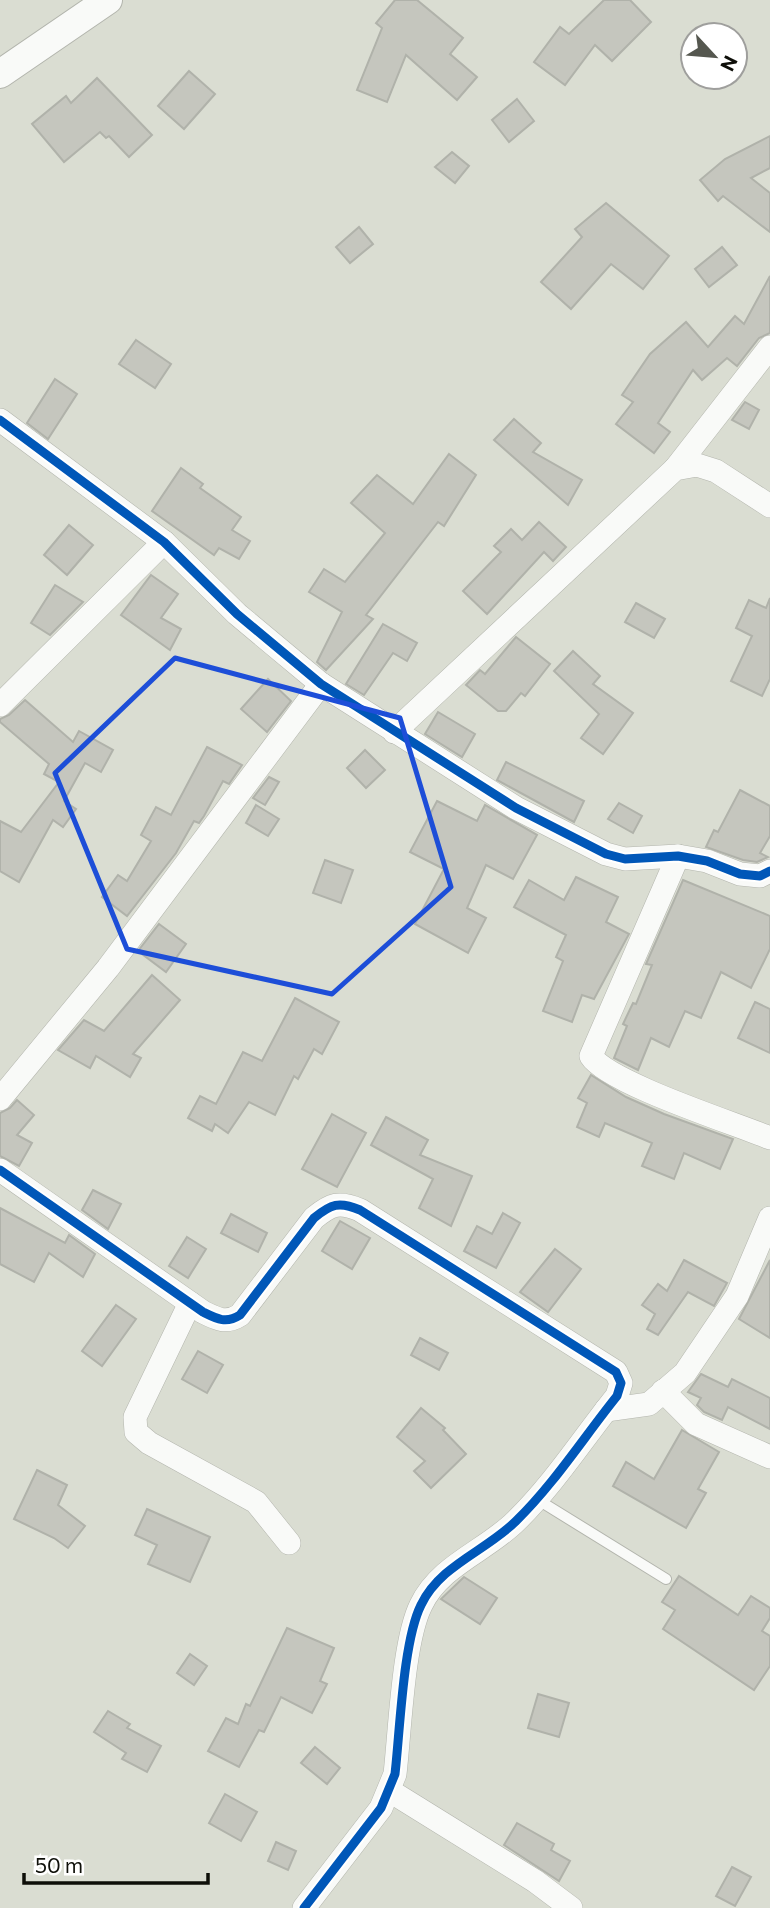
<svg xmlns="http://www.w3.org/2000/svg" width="770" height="1908" font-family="Commissioner,sans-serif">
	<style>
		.building { fill: #c5c6be; stroke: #b0b2aa; stroke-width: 2 }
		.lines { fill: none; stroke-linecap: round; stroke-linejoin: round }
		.service-casing { stroke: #b3b5ad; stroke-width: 12 }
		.minor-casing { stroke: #b3b5ad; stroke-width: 24 }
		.tertiary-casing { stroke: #b3b5ad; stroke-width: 30 }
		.service { stroke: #f9faf8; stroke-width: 10 }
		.minor { stroke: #f9faf8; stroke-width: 23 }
		.tertiary { stroke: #f9faf8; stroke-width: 28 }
		.cycleway-casing { stroke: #fff; stroke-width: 13 }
		.cycleway { stroke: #0057b8; stroke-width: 9 }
		.marked { fill: none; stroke: #1d4ed8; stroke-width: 5; stroke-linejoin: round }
	</style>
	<rect width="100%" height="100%" fill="#daddd2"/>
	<g class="building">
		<path d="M395,0H417L463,38L450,54L477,77L457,100L406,55L387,102L357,90L382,28L376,23Z"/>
		<path d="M604,0H630L651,22L612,61L595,45L565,85L534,62L560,27L569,34Z"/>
		<path d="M189,71L215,94L184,129L158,106Z"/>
		<path d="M97,78L152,135L129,157L109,136L106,138L100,132L64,162L32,124L66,96L71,103Z"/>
		<path d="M517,99L534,121L509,142L492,120Z"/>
		<path d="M770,136V168L751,178L770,193V232L723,196L718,201L700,180L725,159Z"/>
		<path d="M452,152L469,166L455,183L435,167Z"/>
		<path d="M606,203L669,256L643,289L611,264L571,309L541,282L582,237L575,229Z"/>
		<path d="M359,227L373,244L350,263L336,247Z"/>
		<path d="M722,247L737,265L709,287L695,269Z"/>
		<path d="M770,276V333L759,338L737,366L727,358L702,380L693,370L658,423L670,432L654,453L616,424L633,402L622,395L650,354L686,322L708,347L735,316L744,324Z"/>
		<path d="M136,340L171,364L155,388L119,364Z"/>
		<path d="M55,379L77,394L48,439L27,423Z"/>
		<path d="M745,402L759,410L749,429L732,420Z"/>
		<path d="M514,419L541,443L533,452L582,480L568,505L494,440Z"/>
		<path d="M449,454L476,475L444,526L438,522L366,615L373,619L326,670L317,662L342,612L309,592L324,569L345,582L385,533L351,503L377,475L413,504Z"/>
		<path d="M181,468L203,484L200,488L241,517L232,530L250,541L239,559L219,548L214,555L152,511Z"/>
		<path d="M539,522L566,547L553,561L544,552L487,614L463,591L501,552L494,546L511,529L522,540Z"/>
		<path d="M69,525L93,545L67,575L44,555Z"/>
		<path d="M151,575L178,594L161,618L181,629L170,650L121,615Z"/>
		<path d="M55,585L83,602L50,635L31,623Z"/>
		<path d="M770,598V679L762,696L731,681L752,636L736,628L749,600L766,608Z"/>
		<path d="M636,603L665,619L654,638L625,622Z"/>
		<path d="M383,624L417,643L407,661L393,653L364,695L346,684Z"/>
		<path d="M516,637L550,664L525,696L521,693L506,711H498L466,685L480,670L485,674Z"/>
		<path d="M573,651L600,676L593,684L633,713L603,754L581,738L599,714L554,671Z"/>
		<path d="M268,679L291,701L267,732L241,709Z"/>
		<path d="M25,700L73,742L79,731L113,750L101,772L85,763L64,801L76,809L63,827L53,820L19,882L0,871V821L21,832L59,782L44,774L49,764L0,722V719L9,715Z"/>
		<path d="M438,712L475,734L462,757L425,734Z"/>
		<path d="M207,747L242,765L229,784L223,781L204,816L199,823L194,821L176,853L127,916L102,897L118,875L127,881L151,841L141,835L156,807L171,815Z"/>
		<path d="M365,750L385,770L366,788L347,768Z"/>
		<path d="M506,762L584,801L574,822L497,780Z"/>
		<path d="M269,777L279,782L265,805L253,798Z"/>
		<path d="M740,790L770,806V836L760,853L768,857L757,862L743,860L706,847L714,830L718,832Z"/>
		<path d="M437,801L477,821L485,805L537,835L513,879L486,865L467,908L486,918L468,953L415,924L444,869L410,852Z"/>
		<path d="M619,803L642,816L633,833L608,819Z"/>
		<path d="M256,805L279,819L268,836L246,823Z"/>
		<path d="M325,860L353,870L341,903L313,893Z"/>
		<path d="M576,877L618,897L606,922L629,934L594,999L582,995L572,1022L543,1011L563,961L556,957L566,935L514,907L529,880L564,900Z"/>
		<path d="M683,880L770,916V949L751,988L721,972L701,1018L685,1011L669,1047L651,1038L638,1070L614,1058L627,1026L623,1024L633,1003L636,1004L652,965L646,964Z"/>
		<path d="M159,924L186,944L166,972L138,951Z"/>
		<path d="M152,975L180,1000L133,1054L141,1058L130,1077L96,1056L90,1068L58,1050L84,1020L104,1031Z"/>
		<path d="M295,998L339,1022L322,1054L314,1049L298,1079L294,1076L275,1115L249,1102L228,1133L215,1124L212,1131L188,1118L200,1096L216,1104L243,1052L262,1061Z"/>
		<path d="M755,1002L770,1009V1053L738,1038Z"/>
		<path d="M591,1075L626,1097L664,1114L733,1139L720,1169L684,1153L674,1179L642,1166L652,1143L605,1123L599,1137L577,1127L587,1103L578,1098Z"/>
		<path d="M17,1100L34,1115L17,1135L32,1143L19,1166L0,1156V1113L10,1108Z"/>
		<path d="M332,1114L366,1133L337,1187L302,1169Z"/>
		<path d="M386,1117L428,1140L420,1155L472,1176L451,1226L419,1208L433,1179L371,1145Z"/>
		<path d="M93,1190L121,1204L108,1229L82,1210Z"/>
		<path d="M0,1208L65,1243L69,1235L95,1254L83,1277L49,1253L34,1282L0,1264Z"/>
		<path d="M503,1213L520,1223L496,1268L464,1251L477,1226L492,1234Z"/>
		<path d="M231,1214L267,1233L258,1252L221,1233Z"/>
		<path d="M340,1221L370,1238L352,1269L322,1251Z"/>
		<path d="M187,1237L206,1249L188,1278L169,1266Z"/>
		<path d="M555,1249L581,1269L548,1312L520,1292Z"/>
		<path d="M684,1260L727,1283L714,1306L688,1292L658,1335L647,1329L655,1314L642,1305L658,1284L667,1291Z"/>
		<path d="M770,1260V1338L739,1319Z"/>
		<path d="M116,1305L136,1319L102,1366L82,1351Z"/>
		<path d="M420,1338L448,1353L439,1370L411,1355Z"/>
		<path d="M198,1351L223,1365L207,1393L182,1379Z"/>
		<path d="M701,1374L728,1387L732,1379L770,1398V1429L728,1407L722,1420L704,1412L697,1405L701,1398L688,1392Z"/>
		<path d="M421,1408L445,1428L443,1430L466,1454L431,1488L414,1471L425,1461L397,1437Z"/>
		<path d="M682,1430L719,1452L698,1489L706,1493L686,1528L613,1486L626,1462L654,1479Z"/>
		<path d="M37,1470L67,1485L58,1505L85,1526L68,1548L54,1538L14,1519Z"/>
		<path d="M147,1509L210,1537L190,1582L148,1564L157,1545L135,1535Z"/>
		<path d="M679,1576L738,1615L751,1596L770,1608V1618L762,1631L770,1636V1666L754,1690L663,1629L675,1610L662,1602Z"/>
		<path d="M464,1577L497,1598L480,1624L441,1599Z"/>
		<path d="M287,1628L334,1648L320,1681L327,1684L312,1713L281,1697L264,1732L259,1730L239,1767L208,1751L226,1718L238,1724L246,1704L250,1706Z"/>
		<path d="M190,1654L207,1666L194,1685L177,1673Z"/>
		<path d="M538,1694L569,1703L559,1737L528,1728Z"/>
		<path d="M108,1711L130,1724L127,1728L161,1746L147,1772L122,1759L126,1753L94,1732Z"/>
		<path d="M315,1747L340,1768L327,1784L301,1763Z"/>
		<path d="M225,1794L257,1812L241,1841L209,1823Z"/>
		<path d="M517,1823L554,1844L551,1850L570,1861L559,1881L504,1845Z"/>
		<path d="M276,1842L296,1851L288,1870L268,1861Z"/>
		<path d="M732,1867L751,1877L735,1906L716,1896Z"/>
	</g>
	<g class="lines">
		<defs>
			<path id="service" d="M535,1498L666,1579"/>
			<g id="minor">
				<path d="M0,420L164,542L237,614L321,684L516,808L606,854L625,859L678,856L707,861L740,874L760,876L770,871"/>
				<path d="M675,469L770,347"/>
				<path d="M0,705L164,542"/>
				<path d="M394,732L675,469L697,465L716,471L770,506"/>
				<path d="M678,856L591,1056C608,1083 734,1123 770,1138"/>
				<path d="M0,1099L108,968L321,684"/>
				<path d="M0,1170L203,1312C217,1319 226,1324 240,1315L314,1218C331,1204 339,1201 360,1210L616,1372L621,1383L617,1396C584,1437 554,1484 516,1521C486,1551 440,1565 421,1605C403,1641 400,1731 395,1774L381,1808L304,1908"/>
				<path d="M190,1303L135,1417L136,1432L149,1443L256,1502L289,1543"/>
				<path d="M663,1391L696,1424L770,1457"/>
				<path d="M606,1410L649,1404L685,1373L737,1296L770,1218"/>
				<path d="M390,1791L535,1881L571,1908"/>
			</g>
			<path id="tertiary" d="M0,74L108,0"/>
		</defs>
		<use href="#service" class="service-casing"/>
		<use href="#minor" class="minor-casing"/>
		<use href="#tertiary" class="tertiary-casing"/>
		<use href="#service" class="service"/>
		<use href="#minor" class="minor"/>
		<use href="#tertiary" class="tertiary"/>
		<defs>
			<g id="cycleway">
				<path d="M0,420L164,542L237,614L321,684L516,808L606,854L625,859L678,856L707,861L740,874L760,876L770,871"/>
				<path d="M0,1170L203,1312C217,1319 226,1324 240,1315L314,1218C331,1204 339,1201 360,1210L616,1372L621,1383L617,1396C584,1437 554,1484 516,1521C486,1551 440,1565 421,1605C403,1641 400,1731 395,1774L381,1808L304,1908"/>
			</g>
		</defs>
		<use href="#cycleway" class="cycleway-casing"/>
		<use href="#cycleway" class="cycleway"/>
	</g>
	<path class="marked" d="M175,658L400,718L451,887L332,994L127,949L55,773Z"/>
	<g transform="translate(714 56) rotate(116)"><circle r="33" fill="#ffffff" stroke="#9f9f9d" stroke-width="2"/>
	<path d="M0-5L12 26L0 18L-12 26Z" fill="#55574f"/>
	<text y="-10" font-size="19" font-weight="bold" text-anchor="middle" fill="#0e0f09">N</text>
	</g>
	<path d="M24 1873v10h184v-10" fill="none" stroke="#0e0f09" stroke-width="3.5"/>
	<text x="35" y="1873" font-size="21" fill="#0e0f09" stroke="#ffffff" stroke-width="5" paint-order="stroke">50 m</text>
</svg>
